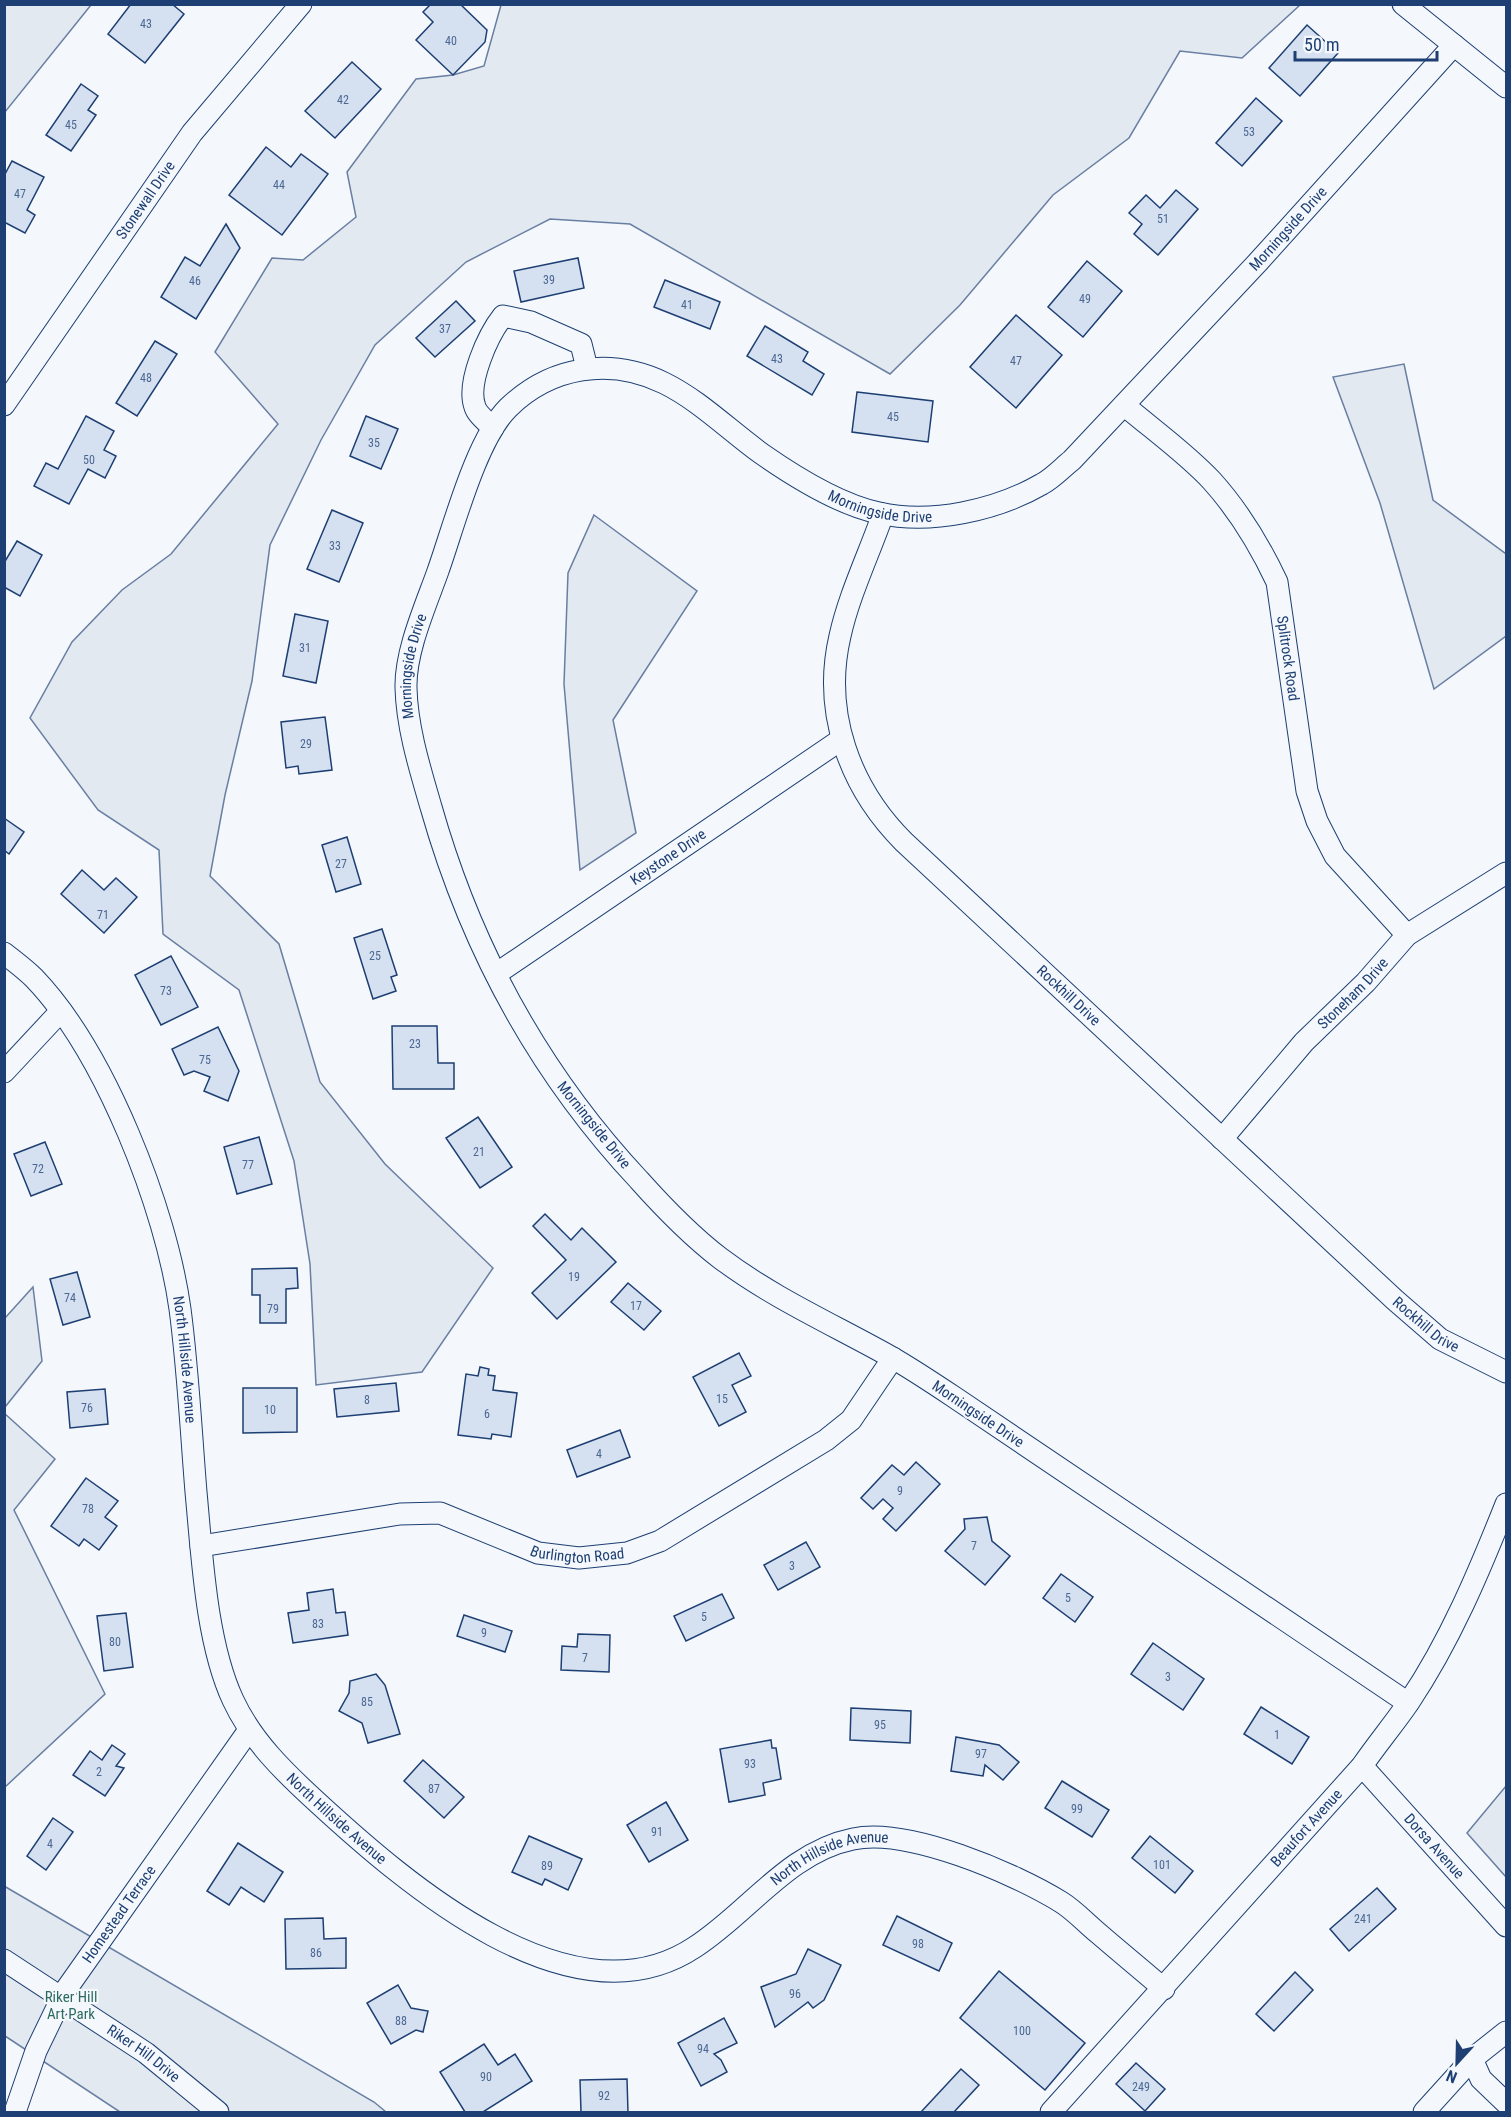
<svg xmlns="http://www.w3.org/2000/svg" width="1511" height="2117" font-family="'Roboto Condensed',sans-serif">
	<style>
		.green { fill: #e3e9f0; stroke: #687fa3; stroke-width: 1.5 }
		.building { fill: #d5e0f0; stroke: #1d3f73; stroke-width: 1.5 }
		.lines { fill: none; stroke-linecap: round; stroke-linejoin: round }
		.minor-casing { stroke: #1d3f73; stroke-width: 23 }
		.minor { stroke: #f4f7fb; stroke-width: 21 }
		.labels { text-anchor: middle; stroke-width: 4.5; stroke-linejoin: round; paint-order: stroke }
		.number-label { font-size: 12px; fill: #4b6792 }
		.street-label { font-size: 15px; fill: #1d3f73; stroke: #f4f7fb }
		.park-label { font-size: 15px; fill: #2c6c60; stroke: #f4f7fb }
	</style>
	<rect width="100%" height="100%" fill="#f4f7fb"/>
	<g class="green">
		<path d="M5,4L91,5L5,112L4,5Z"/>
		<path d="M501,5H1300L1242,58L1180,51L1129,138L1053,195L960,305L890,374L630,224L550,219L466,262L375,345L321,440L270,545L252,681L225,795L210,876L279,944L320,1082L385,1164L493,1268L422,1372L316,1385L310,1264L294,1161L239,990L163,934L159,850L98,810L30,718L72,642L122,590L171,554L278,424L215,352L272,258L303,260L356,217L347,172L416,79L453,75L484,66Z"/>
		<path d="M1404,364L1433,500L1506,554V636L1434,689L1380,503L1333,377Z"/>
		<path d="M594,515L697,591L613,720L636,833L580,870L564,684L568,573Z"/>
		<path d="M33,1287L42,1361L5,1407V1318Z"/>
		<path d="M4,1413L55,1459L14,1510L105,1694L5,1787Z"/>
		<path d="M1506,1786V1877L1467,1833Z"/>
		<path d="M4,1886L374,2102L386,2112H120L5,2036Z"/>
	</g>
	<g class="building">
		<path d="M131,4H172L184,14L145,63L108,34Z"/>
		<path d="M431,4H460L487,30L485,42L453,75L416,40L433,22L423,12Z"/>
		<path d="M1307,25L1338,53L1300,96L1269,68Z"/>
		<path d="M352,62L381,89L335,138L305,111Z"/>
		<path d="M81,84L98,96L88,110L96,115L71,151L46,135Z"/>
		<path d="M1256,98L1282,121L1242,166L1216,143Z"/>
		<path d="M266,147L291,167L301,154L328,174L282,235L229,195Z"/>
		<path d="M12,161L44,177L27,210L35,215L25,233L4,222V176Z"/>
		<path d="M1176,190L1198,209L1158,255L1134,234L1142,224L1129,213L1146,195L1160,208Z"/>
		<path d="M226,224L240,248L196,319L161,297L185,257L200,266Z"/>
		<path d="M578,258L584,288L521,302L514,271Z"/>
		<path d="M1087,261L1122,291L1083,337L1048,307Z"/>
		<path d="M665,280L720,302L710,329L654,307Z"/>
		<path d="M456,301L475,321L435,357L416,338Z"/>
		<path d="M1016,315L1062,355L1016,408L970,367Z"/>
		<path d="M765,326L808,352L803,361L824,374L812,395L747,356Z"/>
		<path d="M155,341L177,354L137,416L116,403Z"/>
		<path d="M857,392L933,401L928,442L852,432Z"/>
		<path d="M86,416L114,431L104,450L116,456L105,478L88,469L69,504L34,486L46,463L58,469Z"/>
		<path d="M366,416L398,429L381,469L350,456Z"/>
		<path d="M332,510L363,523L339,582L307,569Z"/>
		<path d="M17,541L42,555L20,596L4,587V563Z"/>
		<path d="M295,614L328,621L316,683L283,676Z"/>
		<path d="M325,717L332,770L299,774L298,766L286,768L281,722Z"/>
		<path d="M4,818L24,832L9,854L4,850Z"/>
		<path d="M347,837L361,884L336,892L322,845Z"/>
		<path d="M82,870L104,890L116,878L137,897L104,933L61,894Z"/>
		<path d="M382,929L397,975L391,977L396,991L373,999L354,938Z"/>
		<path d="M171,956L198,1007L161,1025L135,975Z"/>
		<path d="M392,1026H437L438,1063H454V1089H393Z"/>
		<path d="M218,1027L239,1071L228,1101L204,1091L210,1077L194,1071L184,1075L172,1049Z"/>
		<path d="M478,1117L512,1167L480,1188L446,1138Z"/>
		<path d="M259,1137L272,1184L237,1194L224,1147Z"/>
		<path d="M45,1142L62,1184L31,1196L14,1154Z"/>
		<path d="M545,1214L571,1240L582,1228L616,1262L557,1319L532,1293L566,1260L533,1226Z"/>
		<path d="M297,1268L298,1288L286,1289V1323H260V1295H252V1269Z"/>
		<path d="M77,1272L90,1317L63,1325L50,1279Z"/>
		<path d="M628,1283L661,1311L644,1330L611,1302Z"/>
		<path d="M739,1353L751,1376L732,1385L746,1412L719,1426L693,1377Z"/>
		<path d="M480,1367L489,1369L488,1375L495,1376L493,1390L517,1393L511,1437L492,1434L491,1439L458,1435L466,1374L478,1376Z"/>
		<path d="M396,1383L399,1411L337,1417L334,1389Z"/>
		<path d="M243,1388H297V1432L243,1433Z"/>
		<path d="M105,1389L108,1424L70,1428L67,1392Z"/>
		<path d="M620,1430L630,1457L577,1477L567,1450Z"/>
		<path d="M916,1462L940,1484L896,1531L883,1519L893,1508L883,1499L873,1509L861,1498L892,1465L904,1475Z"/>
		<path d="M86,1478L118,1501L105,1517L117,1526L99,1550L84,1539L79,1546L51,1526Z"/>
		<path d="M987,1517L992,1541L1010,1556L985,1585L945,1551L965,1529L964,1519Z"/>
		<path d="M806,1542L820,1567L778,1590L764,1565Z"/>
		<path d="M1061,1574L1093,1597L1075,1622L1043,1598Z"/>
		<path d="M333,1589L336,1613L345,1612L348,1635L293,1643L288,1613L309,1610L307,1593Z"/>
		<path d="M722,1594L734,1618L686,1641L674,1616Z"/>
		<path d="M126,1613L133,1667L104,1671L97,1616Z"/>
		<path d="M464,1615L512,1631L505,1652L457,1636Z"/>
		<path d="M578,1634L610,1635L609,1672L561,1670L562,1646L577,1647Z"/>
		<path d="M1153,1643L1204,1679L1183,1710L1131,1674Z"/>
		<path d="M376,1674L385,1685L400,1734L368,1743L362,1723L339,1711L349,1693L350,1681Z"/>
		<path d="M1261,1707L1309,1737L1292,1764L1244,1734Z"/>
		<path d="M851,1708L911,1711L910,1743L850,1740Z"/>
		<path d="M956,1737L999,1745L1019,1762L1003,1780L985,1765L983,1776L951,1771Z"/>
		<path d="M771,1740L772,1748H776L781,1779L763,1783L765,1795L729,1802L720,1749Z"/>
		<path d="M112,1745L125,1754L116,1766L124,1768L105,1796L73,1775L90,1751L102,1760Z"/>
		<path d="M423,1760L464,1797L444,1818L404,1781Z"/>
		<path d="M1062,1781L1109,1810L1092,1837L1045,1808Z"/>
		<path d="M666,1802L688,1840L649,1862L627,1825Z"/>
		<path d="M53,1818L73,1832L46,1870L27,1856Z"/>
		<path d="M529,1836L582,1859L568,1890L545,1879L542,1885L512,1872Z"/>
		<path d="M1150,1836L1193,1871L1175,1893L1132,1858Z"/>
		<path d="M238,1843L283,1872L264,1902L241,1887L229,1905L207,1891Z"/>
		<path d="M1377,1888L1396,1909L1349,1951L1330,1929Z"/>
		<path d="M897,1916L952,1943L939,1971L883,1945Z"/>
		<path d="M323,1918L324,1939L346,1938V1968L286,1969L285,1919Z"/>
		<path d="M808,1949L841,1965L824,2000L813,2008L808,2002L775,2027L761,1987L796,1974Z"/>
		<path d="M999,1971L1085,2043L1045,2090L960,2018Z"/>
		<path d="M1295,1972L1313,1990L1274,2031L1256,2014Z"/>
		<path d="M398,1985L411,2008L428,2011L423,2032L416,2030L391,2044L367,2003Z"/>
		<path d="M724,2018L737,2043L714,2054L721,2060L727,2072L701,2086L678,2043Z"/>
		<path d="M484,2044L498,2065L515,2054L532,2081L483,2112H465L440,2072Z"/>
		<path d="M1136,2063L1165,2089L1145,2111L1116,2084Z"/>
		<path d="M961,2069L979,2085L954,2112H921Z"/>
		<path d="M627,2079L628,2112H581L580,2080Z"/>
	</g>
	<g class="lines">
		<defs>
			<g id="minor">
				<path d="M1403,4L1506,87"/>
				<path id="s1" d="M4,405L192,133L301,4"/>
				<path id="s2" d="M1124,405C1152,429 1186,453 1212,481C1239,511 1260,546 1277,582L1307,791L1317,821L1335,856L1407,935"/>
				<path d="M493,428C487,422 477,414 475,407C466,383 488,335 503,316L531,322L581,344L587,368"/>
				<path id="s3" d="M883,514C869,554 849,595 840,636C822,713 850,788 904,842L1395,1300L1440,1339L1506,1372"/>
				<path id="s4" d="M4,953C14,961 25,969 34,978C105,1052 166,1208 180,1309C188,1369 191,1431 196,1492C202,1555 206,1642 233,1700C252,1741 284,1772 318,1803C404,1882 572,2029 695,1947C748,1913 788,1852 853,1839C907,1827 1014,1873 1061,1902C1074,1910 1086,1923 1098,1933C1120,1952 1142,1970 1164,1989"/>
				<path id="s5" d="M496,974L842,739"/>
				<path d="M4,1072L60,1012"/>
				<path id="s6" d="M1222,1139L1304,1042L1366,982L1407,935L1506,873"/>
				<path id="s7" d="M201,1546L400,1514L440,1513L538,1553L579,1558L627,1553L660,1541L826,1440L851,1420L893,1358"/>
				<path id="s8" d="M1408,1703L954,1397C933,1383 912,1369 891,1357C834,1325 773,1298 720,1258C690,1235 664,1208 639,1180C539,1073 471,948 431,807C420,769 407,728 406,688C405,651 426,605 438,571C454,526 476,440 508,408C551,366 610,357 664,383C699,400 730,431 762,454C795,477 841,505 879,513C931,525 997,510 1042,484C1053,478 1062,468 1072,460L1259,261L1454,45"/>
				<path id="s9" d="M1362,1766L1506,1926"/>
				<path id="s10" d="M4,1960L146,2053L218,2112"/>
				<path d="M1506,2032L1472,2059L1481,2079L1506,2103"/>
				<path id="s11" d="M15,2112L36,2051L65,1991L249,1730"/>
				<path id="s12" d="M1051,2112L1362,1766C1377,1744 1394,1724 1409,1702C1450,1641 1479,1572 1506,1504"/>
				<path d="M1424,2112L1472,2059"/>
			</g>
		</defs>
		<use href="#minor" class="minor-casing"/>
		<use href="#minor" class="minor"/>
	</g>
	<g class="labels">
		<g class="number-label">
			<text x="146" y="28">43</text>
			<text x="451" y="45">40</text>
			<text x="343" y="104">42</text>
			<text x="71" y="129">45</text>
			<text x="1249" y="136">53</text>
			<text x="279" y="189">44</text>
			<text x="20" y="198">47</text>
			<text x="1163" y="223">51</text>
			<text x="549" y="284">39</text>
			<text x="195" y="285">46</text>
			<text x="1085" y="303">49</text>
			<text x="687" y="309">41</text>
			<text x="445" y="333">37</text>
			<text x="777" y="363">43</text>
			<text x="1016" y="365">47</text>
			<text x="146" y="382">48</text>
			<text x="893" y="421">45</text>
			<text x="374" y="447">35</text>
			<text x="89" y="464">50</text>
			<text x="335" y="550">33</text>
			<text x="305" y="652">31</text>
			<text x="306" y="748">29</text>
			<text x="341" y="868">27</text>
			<text x="103" y="919">71</text>
			<text x="375" y="960">25</text>
			<text x="166" y="995">73</text>
			<text x="415" y="1048">23</text>
			<text x="205" y="1064">75</text>
			<text x="479" y="1156">21</text>
			<text x="248" y="1169">77</text>
			<text x="38" y="1173">72</text>
			<text x="574" y="1281">19</text>
			<text x="70" y="1302">74</text>
			<text x="636" y="1310">17</text>
			<text x="273" y="1313">79</text>
			<text x="722" y="1403">15</text>
			<text x="367" y="1404">8</text>
			<text x="87" y="1412">76</text>
			<text x="270" y="1414">10</text>
			<text x="487" y="1418">6</text>
			<text x="599" y="1458">4</text>
			<text x="900" y="1495">9</text>
			<text x="88" y="1513">78</text>
			<text x="974" y="1550">7</text>
			<text x="792" y="1570">3</text>
			<text x="1068" y="1602">5</text>
			<text x="704" y="1621">5</text>
			<text x="318" y="1628">83</text>
			<text x="484" y="1637">9</text>
			<text x="115" y="1646">80</text>
			<text x="585" y="1662">7</text>
			<text x="1168" y="1681">3</text>
			<text x="367" y="1706">85</text>
			<text x="880" y="1729">95</text>
			<text x="1277" y="1739">1</text>
			<text x="981" y="1758">97</text>
			<text x="750" y="1768">93</text>
			<text x="99" y="1776">2</text>
			<text x="434" y="1793">87</text>
			<text x="1077" y="1813">99</text>
			<text x="657" y="1836">91</text>
			<text x="50" y="1848">4</text>
			<text x="1162" y="1869">101</text>
			<text x="547" y="1870">89</text>
			<text x="1363" y="1923">241</text>
			<text x="918" y="1948">98</text>
			<text x="316" y="1957">86</text>
			<text x="795" y="1998">96</text>
			<text x="401" y="2025">88</text>
			<text x="1022" y="2035">100</text>
			<text x="703" y="2053">94</text>
			<text x="486" y="2081">90</text>
			<text x="1141" y="2091">249</text>
			<text x="604" y="2100">92</text>
		</g>
		<g class="street-label">
			<text dy="5" stroke="none"><textPath href="#s1" startOffset="249">Stonewall Drive</textPath></text>
			<text dy="5" stroke="none"><textPath href="#s8" startOffset="2732">Morningside Drive</textPath></text>
			<text dy="5" stroke="none"><textPath href="#s8" startOffset="2208">Morningside Drive</textPath></text>
			<text dy="5" stroke="none"><textPath href="#s2" startOffset="314">Splitrock Road</textPath></text>
			<text dy="5" stroke="none"><textPath href="#s8" startOffset="1508">Morningside Drive</textPath></text>
			<text dy="5" stroke="none"><textPath href="#s5" startOffset="208">Keystone Drive</textPath></text>
			<text dy="5" stroke="none"><textPath href="#s6" startOffset="196">Stoneham Drive</textPath></text>
			<text dy="5" stroke="none"><textPath href="#s3" startOffset="580">Rockhill Drive</textPath></text>
			<text transform="translate(594 1125) rotate(51)" y="5">Morningside Drive</text>
			<text dy="5" stroke="none"><textPath href="#s3" startOffset="1066">Rockhill Drive</textPath></text>
			<text dy="5" stroke="none"><textPath href="#s4" startOffset="456">North Hillside Avenue</textPath></text>
			<text transform="translate(978 1414) rotate(34)" y="5">Morningside Drive</text>
			<text dy="5" stroke="none"><textPath href="#s7" startOffset="387">Burlington Road</textPath></text>
			<text dy="5" stroke="none"><textPath href="#s4" startOffset="960">North Hillside Avenue</textPath></text>
			<text dy="5" stroke="none"><textPath href="#s12" startOffset="382">Beaufort Avenue</textPath></text>
			<text dy="5" stroke="none"><textPath href="#s9" startOffset="108">Dorsa Avenue</textPath></text>
			<text dy="5" stroke="none"><textPath href="#s4" startOffset="1534">North Hillside Avenue</textPath></text>
			<text dy="5" stroke="none"><textPath href="#s11" startOffset="225">Homestead Terrace</textPath></text>
			<text dy="5" stroke="none"><textPath href="#s10" startOffset="168">Riker Hill Drive</textPath></text>
		</g>
		<g class="park-label">
			<text x="71" y="2002">Riker Hill<tspan x="71" dy="17">Art Park</tspan></text>
		</g>
	</g>
	<rect width="1511" height="2117" fill="none" stroke="#1d3f73" stroke-width="12"/>
	<g transform="translate(1457 2063) rotate(202)" stroke="#f4f7fb" stroke-width="4.5" paint-order="stroke">
	<path d="M0-4.5L10 22L0 15L-10 22Z" fill="#1d3f73"/>
	<text y="-9" font-size="16" font-weight="bold" text-anchor="middle" fill="#1d3f73">N</text>
	</g>
	<path d="M1295 51v9h142v-9" fill="none" stroke="#1d3f73" stroke-width="3"/>
	<text x="1304" y="51" font-size="18" fill="#1d3f73" stroke="#f4f7fb" stroke-width="4.5" paint-order="stroke">50 m</text>
</svg>
